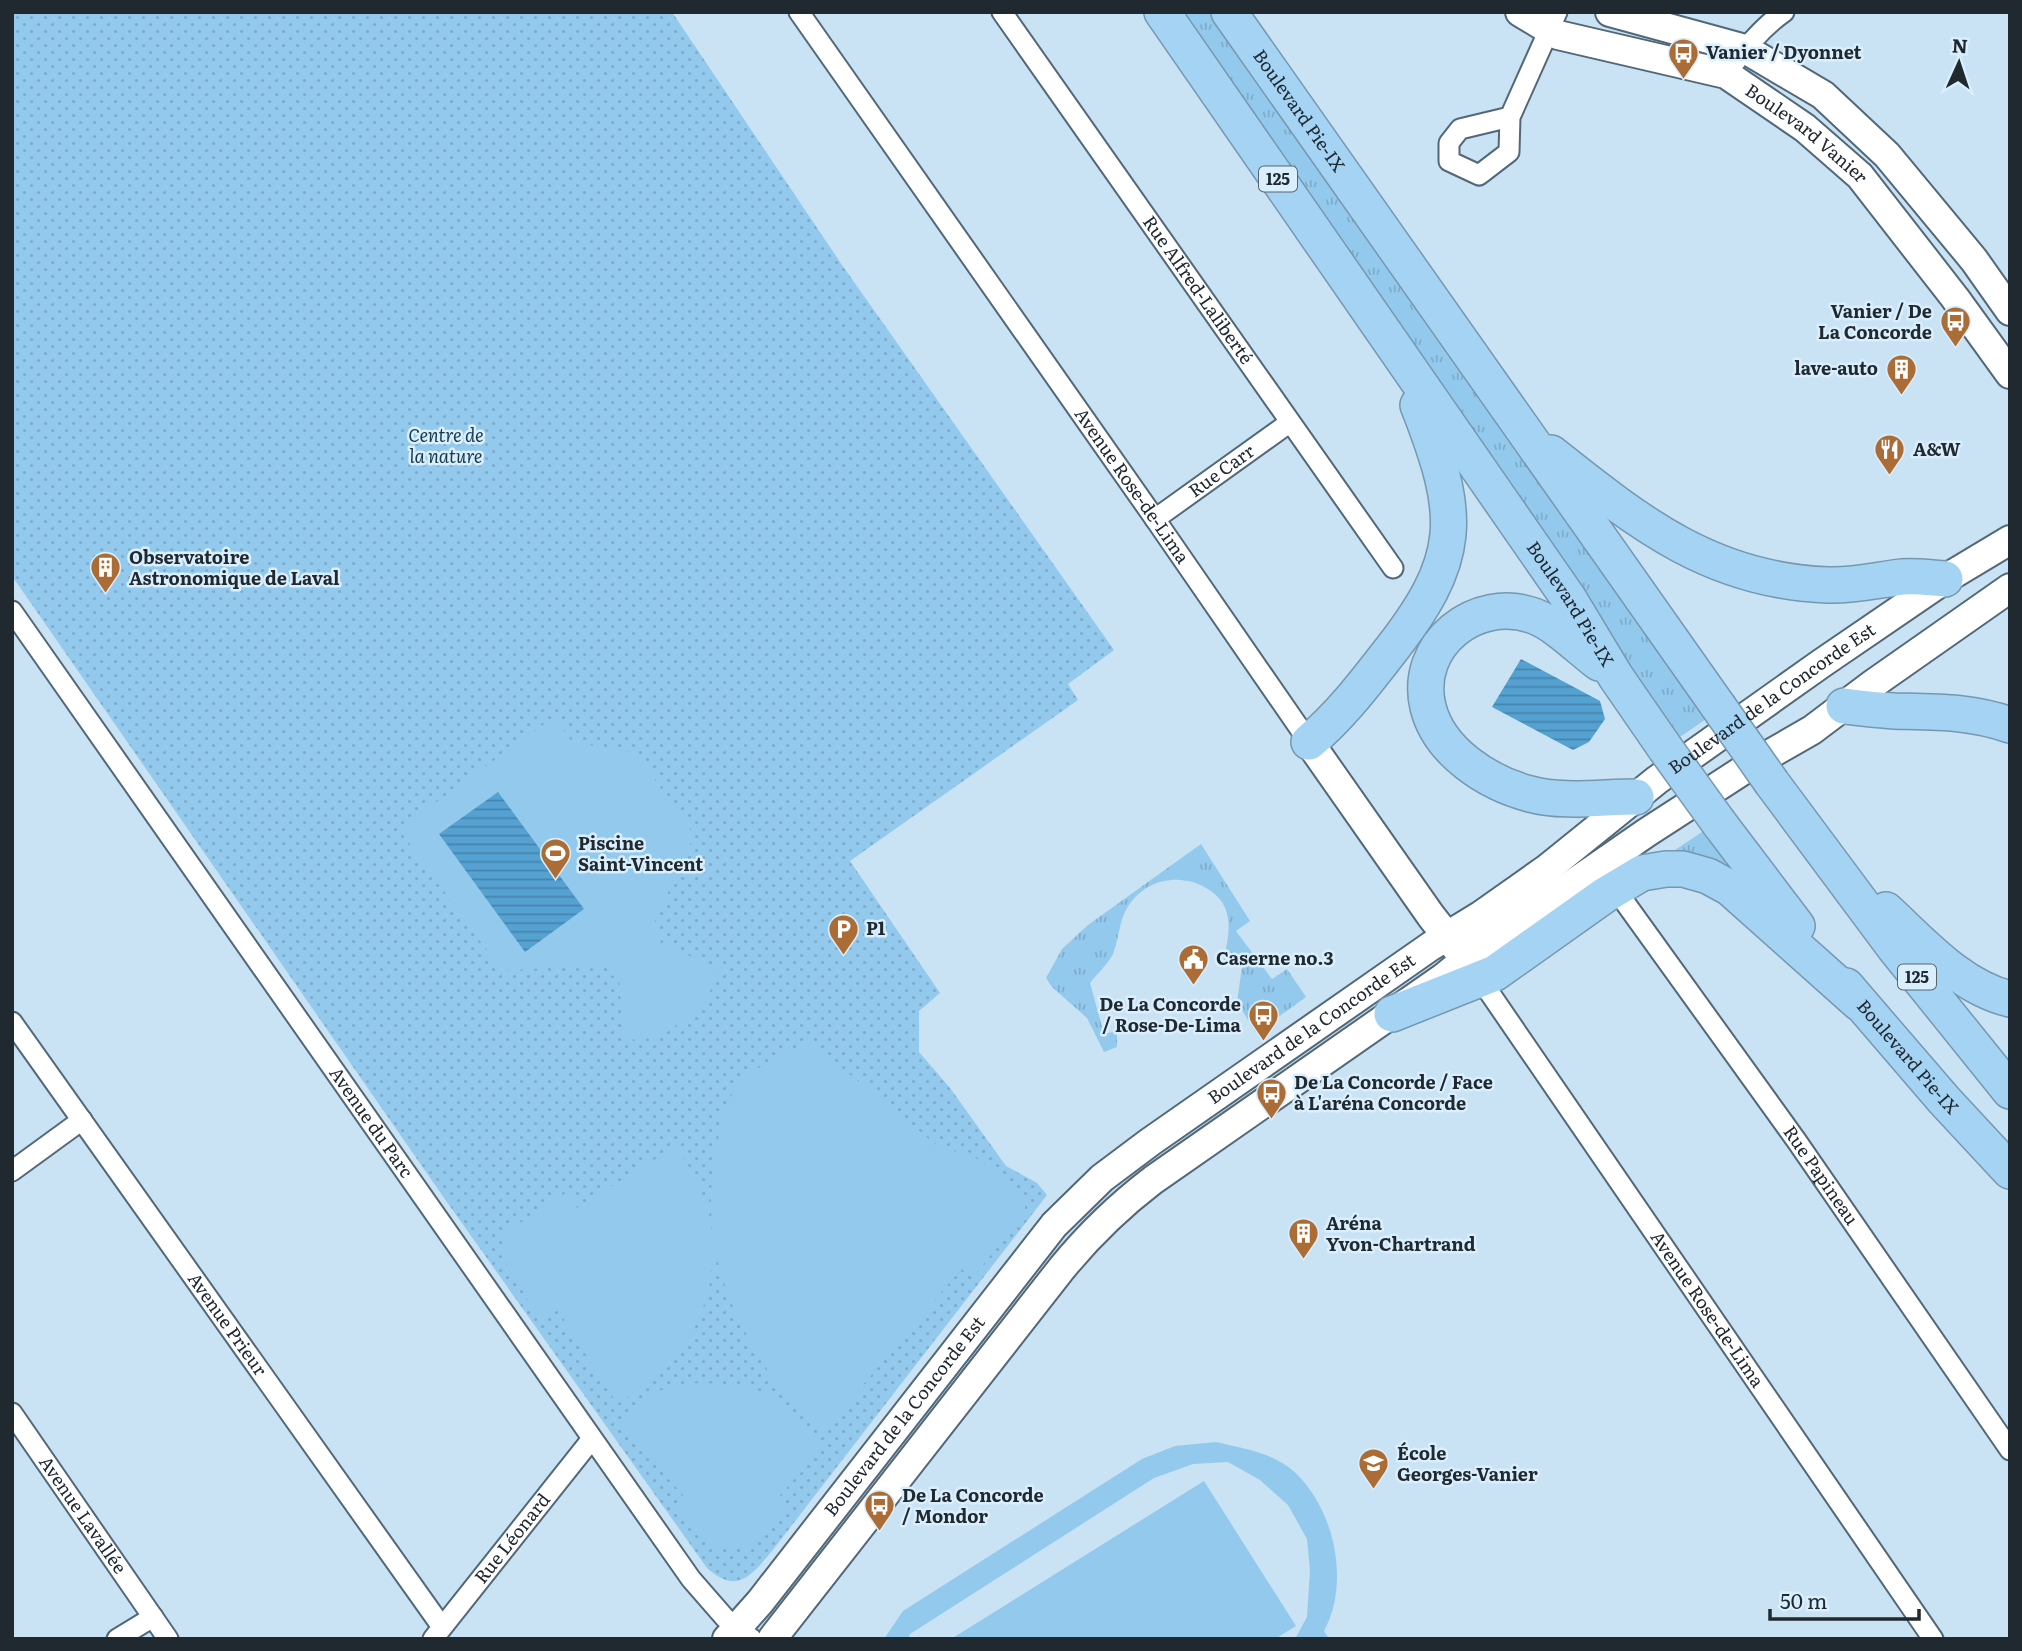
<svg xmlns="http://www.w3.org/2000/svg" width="2022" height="1651" font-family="Literata,serif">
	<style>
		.grass { fill: url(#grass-tufts) }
		.park { fill: url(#park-dots) }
		.pitch { fill: #93c9ed }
		.water { fill: url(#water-rules) }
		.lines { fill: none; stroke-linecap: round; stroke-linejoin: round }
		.street-casing { stroke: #526878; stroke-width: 23 }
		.secondary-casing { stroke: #526878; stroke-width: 32 }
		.highway-casing { stroke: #7698af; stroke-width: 38 }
		.street { stroke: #fff; stroke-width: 19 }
		.secondary { stroke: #fff; stroke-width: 28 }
		.highway { stroke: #a5d3f4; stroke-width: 35 }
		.highway-bridge-casing { stroke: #7698af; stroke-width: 38; stroke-linecap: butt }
		.highway-bridge { stroke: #a5d3f4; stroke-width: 35 }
		.labels { text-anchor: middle; stroke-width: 5; stroke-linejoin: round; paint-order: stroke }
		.shield { fill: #daeffd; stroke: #58646e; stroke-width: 2 }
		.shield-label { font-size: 16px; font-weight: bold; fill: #202930 }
		.poi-label { font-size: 18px; font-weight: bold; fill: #202930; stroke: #daeffd; text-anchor: start }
		.street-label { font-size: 18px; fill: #202930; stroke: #daeffd }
		.park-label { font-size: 18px; font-style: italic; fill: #17394e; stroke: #daeffd }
	</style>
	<defs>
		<pattern id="grass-tufts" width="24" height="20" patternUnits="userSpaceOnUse" patternTransform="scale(1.75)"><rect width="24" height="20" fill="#93c9ed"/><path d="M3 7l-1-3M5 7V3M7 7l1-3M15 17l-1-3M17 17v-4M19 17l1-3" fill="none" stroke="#7eadcc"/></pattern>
		<pattern id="park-dots" width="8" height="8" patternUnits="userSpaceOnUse" patternTransform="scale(1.75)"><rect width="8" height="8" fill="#93c9ed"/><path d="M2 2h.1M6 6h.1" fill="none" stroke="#7eadcc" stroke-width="1.8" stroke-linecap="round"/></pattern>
		<pattern id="water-rules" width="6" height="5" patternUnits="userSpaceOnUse" patternTransform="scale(1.75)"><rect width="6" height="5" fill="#55a2d2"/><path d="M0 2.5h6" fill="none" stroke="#4684ab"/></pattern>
	</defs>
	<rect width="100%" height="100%" fill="#c9e2f4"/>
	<g class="grass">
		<path d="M1180,12H1213L1709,717L1680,737Z"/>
		<path d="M1702,832L1726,863L1717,870L1672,852Z"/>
		<path d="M1201,844L1250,921L1236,931L1272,979L1287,969L1306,997L1256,1033L1237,1002L1242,967L1223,964C1228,937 1237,910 1211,891C1183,871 1145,878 1127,908C1119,921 1119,939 1113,954C1108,964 1097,974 1090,983L1104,1034L1117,1031V1047L1104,1052L1087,1018L1052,987L1046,978L1062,949L1088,925Z"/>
	</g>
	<path class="park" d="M12,12H672L842,265L1114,650L1068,684L1078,700L850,861L940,993L919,1011V1052L950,1088L1006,1166L1037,1183L1047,1195L772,1551C751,1576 737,1595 707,1568L442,1195L12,576Z"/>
	<g class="pitch">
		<path d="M554,717L572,742L636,753L694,835L652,928L664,934L660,943L720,969L703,1007L658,1038L623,1040L619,975L609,976L608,964L502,971L399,829Z"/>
		<path d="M810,1042L951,1157L960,1145L1025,1198V1213L973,1277L961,1269L824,1431C813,1421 802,1412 792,1402C780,1390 770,1374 761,1359C720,1295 701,1227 716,1151C720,1132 723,1105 735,1090C754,1066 782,1054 810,1042Z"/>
		<path d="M676,1146C686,1162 698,1180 704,1198C723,1251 711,1313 676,1356C660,1376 638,1390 617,1404L556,1307L539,1318L502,1256L506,1232L567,1192L577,1208Z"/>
		<path d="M699,1383C760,1383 787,1398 823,1447L776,1500L785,1507L749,1547L711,1546L677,1507L686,1499L620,1422C641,1392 664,1387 699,1383Z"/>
		<path d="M1216,1442C1241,1448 1270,1452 1291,1469C1334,1505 1351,1582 1324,1631L1329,1639H1295L1307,1617L1310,1570L1307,1539L1288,1505L1260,1480L1228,1462L1193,1464L1154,1478L910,1634L908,1639H884L903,1611L1142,1459L1175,1446Z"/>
		<path d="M1204,1481L1296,1626L1275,1639H951Z"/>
	</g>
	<g class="water">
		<path d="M1521,659L1600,701L1605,719L1589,742L1573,750L1492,707Z"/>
		<path d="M498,792L584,909L525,952L439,834Z"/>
	</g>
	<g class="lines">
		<defs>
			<g id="street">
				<path id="s1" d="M799,12L1155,519L1309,742"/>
				<path id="s2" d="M1002,12L1393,568"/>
				<path d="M1726,74C1743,51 1761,28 1784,12"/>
				<path d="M1510,117L1460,129L1449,143V161L1479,175L1509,152L1510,117L1557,12"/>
				<path id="s3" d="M1155,519L1289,423"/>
				<path id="s4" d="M12,611L691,1579L725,1618L752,1639"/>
				<path id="s5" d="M1626,904L1796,1140L2010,1450"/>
				<path id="s6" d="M1476,973L1933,1639"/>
				<path id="s7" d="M12,1022L442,1627"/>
				<path d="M12,1171L82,1120"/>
				<path id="s8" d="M12,1413L168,1639"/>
				<path d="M117,1639L153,1617"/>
				<path id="s9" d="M433,1639L591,1440"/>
			</g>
			<g id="secondary">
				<path id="s10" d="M1520,12L1558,35L1726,74L1805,128L1860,176L1955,298L2010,374"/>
				<path d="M1610,12L1745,49L1823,95L1887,155L1974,260L2010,311"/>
				<path d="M1309,742L1431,916L1457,949"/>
				<path id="s11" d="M727,1639L760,1602L1054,1225L1102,1178L1150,1142L1431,946L1480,916L1548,868L1657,780L1822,663L1945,579L2010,540"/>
				<path d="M772,1639L1062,1268C1089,1235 1119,1206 1153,1180L1443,978L1477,950L1646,833L1751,765L1812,730L1873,684L2010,588"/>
			</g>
			<g id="highway">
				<path id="s12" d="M1162,12L1569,599L1616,677L1665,748"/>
				<path id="s13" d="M1229,12L1718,706"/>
				<path d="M1551,453C1638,522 1711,581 1828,585C1854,586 1877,580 1902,577C1916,576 1931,578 1945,579"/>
				<path d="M1599,663C1580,649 1556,624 1534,616C1476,595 1413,645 1428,707C1439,752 1488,783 1530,794C1563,803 1601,797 1636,797"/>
				<path d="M1844,706C1860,708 1877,710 1894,711C1934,712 1971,711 2010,725"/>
				<path d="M1309,742C1339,717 1363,686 1387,655C1464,558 1462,517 1418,405"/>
				<path d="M1772,783L1894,947L2010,1091"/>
				<path d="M1719,823L1797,926"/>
				<path d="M1886,910C1922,943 1960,987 2010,999"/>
				<path id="s14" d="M1846,986L1944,1100L2010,1171"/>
				<path d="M1392,1014L1495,973L1605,895L1642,873L1666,869H1683L1708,876L1730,888L1859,1003"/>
			</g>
		</defs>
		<use href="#street" class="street-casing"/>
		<use href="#secondary" class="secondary-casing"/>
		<use href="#highway" class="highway-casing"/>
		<use href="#street" class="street"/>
		<use href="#secondary" class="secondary"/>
		<use href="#highway" class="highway"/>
		<defs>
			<g id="highway-bridge">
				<path d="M1718,706L1772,783"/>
				<path d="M1665,748L1719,823"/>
			</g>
		</defs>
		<use href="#highway-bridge" class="highway-bridge-casing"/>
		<use href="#highway-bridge" class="highway-bridge"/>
	</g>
	<defs>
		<symbol id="bus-pin" viewBox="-11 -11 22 30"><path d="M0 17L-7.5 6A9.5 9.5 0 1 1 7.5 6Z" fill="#ac6c35" stroke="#daeffd"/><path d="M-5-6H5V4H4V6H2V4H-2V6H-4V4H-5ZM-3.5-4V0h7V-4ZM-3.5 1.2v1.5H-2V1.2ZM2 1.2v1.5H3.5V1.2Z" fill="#fff"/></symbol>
		<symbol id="building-pin" viewBox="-11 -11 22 30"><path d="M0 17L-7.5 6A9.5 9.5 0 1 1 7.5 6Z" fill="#ac6c35" stroke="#daeffd"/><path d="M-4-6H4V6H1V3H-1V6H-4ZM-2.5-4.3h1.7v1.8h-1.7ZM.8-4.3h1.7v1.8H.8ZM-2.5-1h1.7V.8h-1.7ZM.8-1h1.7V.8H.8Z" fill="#fff"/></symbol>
		<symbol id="restaurant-pin" viewBox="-11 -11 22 30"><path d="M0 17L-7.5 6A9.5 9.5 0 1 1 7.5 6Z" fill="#ac6c35" stroke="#daeffd"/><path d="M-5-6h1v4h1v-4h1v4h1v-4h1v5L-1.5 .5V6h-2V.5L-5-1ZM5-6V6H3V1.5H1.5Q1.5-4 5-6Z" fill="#fff"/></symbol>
		<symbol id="stadium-pin" viewBox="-11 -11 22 30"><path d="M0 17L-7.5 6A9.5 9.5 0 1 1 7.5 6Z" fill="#ac6c35" stroke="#daeffd"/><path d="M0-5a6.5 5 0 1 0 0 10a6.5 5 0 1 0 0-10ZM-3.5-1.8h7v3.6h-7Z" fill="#fff"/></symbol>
		<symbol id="parking-pin" viewBox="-11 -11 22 30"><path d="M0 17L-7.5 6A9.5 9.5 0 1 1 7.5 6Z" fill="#ac6c35" stroke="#daeffd"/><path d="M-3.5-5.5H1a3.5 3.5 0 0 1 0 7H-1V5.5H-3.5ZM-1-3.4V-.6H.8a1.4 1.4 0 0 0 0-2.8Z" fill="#fff"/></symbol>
		<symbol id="civic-pin" viewBox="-11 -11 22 30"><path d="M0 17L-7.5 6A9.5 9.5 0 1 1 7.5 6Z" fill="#ac6c35" stroke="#daeffd"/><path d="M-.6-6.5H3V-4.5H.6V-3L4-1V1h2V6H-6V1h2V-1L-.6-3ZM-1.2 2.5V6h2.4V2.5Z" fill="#fff"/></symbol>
		<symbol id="school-pin" viewBox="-11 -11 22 30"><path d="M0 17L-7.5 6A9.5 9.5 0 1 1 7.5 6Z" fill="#ac6c35" stroke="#daeffd"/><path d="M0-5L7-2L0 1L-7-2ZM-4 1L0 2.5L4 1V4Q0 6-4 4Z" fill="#fff"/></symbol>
	</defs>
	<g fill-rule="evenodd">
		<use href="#bus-pin" x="1666" y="36" width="35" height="47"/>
		<use href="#bus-pin" x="1938" y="304" width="35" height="47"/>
		<use href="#building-pin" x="1884" y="352" width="35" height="47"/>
		<use href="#restaurant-pin" x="1872" y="432" width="35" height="47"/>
		<use href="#building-pin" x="88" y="550" width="35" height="47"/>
		<use href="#stadium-pin" x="538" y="836" width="35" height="47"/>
		<use href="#parking-pin" x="826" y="912" width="35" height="47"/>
		<use href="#civic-pin" x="1176" y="942" width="35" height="47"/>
		<use href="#bus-pin" x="1246" y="998" width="35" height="47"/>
		<use href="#bus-pin" x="1254" y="1076" width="35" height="47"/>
		<use href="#building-pin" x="1286" y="1216" width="35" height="47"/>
		<use href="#school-pin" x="1356" y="1446" width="35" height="47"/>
		<use href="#bus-pin" x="862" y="1488" width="35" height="47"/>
	</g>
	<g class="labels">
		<g class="shield">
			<rect x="1259" y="166.5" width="38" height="25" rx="5"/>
			<rect x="1898" y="964.5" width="38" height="25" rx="5"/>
		</g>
		<g class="shield-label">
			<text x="1278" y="185">125</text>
			<text x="1917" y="983">125</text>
		</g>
		<g class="poi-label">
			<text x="1706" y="59">Vanier / Dyonnet</text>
			<text x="1932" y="318" text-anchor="end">Vanier / De<tspan x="1932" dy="21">La Concorde</tspan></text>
			<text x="1878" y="375" text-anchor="end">lave-auto</text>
			<text x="1913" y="456">A&amp;W</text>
			<text x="129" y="564">Observatoire<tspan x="129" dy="21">Astronomique de Laval</tspan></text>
			<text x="578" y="850">Piscine<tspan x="578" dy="21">Saint-Vincent</tspan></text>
			<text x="866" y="935">P1</text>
			<text x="1216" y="965">Caserne no.3</text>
			<text x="1241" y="1011" text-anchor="end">De La Concorde<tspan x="1241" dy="21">/ Rose-De-Lima</tspan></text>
			<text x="1294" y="1089">De La Concorde / Face<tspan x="1294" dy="21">à L'aréna Concorde</tspan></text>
			<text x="1326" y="1230">Aréna<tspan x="1326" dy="21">Yvon-Chartrand</tspan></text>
			<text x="1397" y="1460">École<tspan x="1397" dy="21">Georges-Vanier</tspan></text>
			<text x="902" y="1502">De La Concorde<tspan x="902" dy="21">/ Mondor</tspan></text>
		</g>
		<g class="street-label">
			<text dy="6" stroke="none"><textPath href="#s13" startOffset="121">Boulevard Pie-IX</textPath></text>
			<text dy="6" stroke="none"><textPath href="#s10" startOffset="317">Boulevard Vanier</textPath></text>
			<text dy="6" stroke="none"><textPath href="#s2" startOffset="340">Rue Alfred-Laliberté</textPath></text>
			<text dy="6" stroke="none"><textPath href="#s3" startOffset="82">Rue Carr</textPath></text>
			<text dy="6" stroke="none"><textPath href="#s1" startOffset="579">Avenue Rose-de-Lima</textPath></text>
			<text dy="6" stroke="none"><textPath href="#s12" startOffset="719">Boulevard Pie-IX</textPath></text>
			<text dy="6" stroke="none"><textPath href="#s11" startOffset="1419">Boulevard de la Concorde Est</textPath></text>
			<text dy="6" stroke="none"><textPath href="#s11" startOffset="852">Boulevard de la Concorde Est</textPath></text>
			<text dy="6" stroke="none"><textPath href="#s14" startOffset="94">Boulevard Pie-IX</textPath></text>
			<text dy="6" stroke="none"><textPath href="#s4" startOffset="625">Avenue du Parc</textPath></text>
			<text dy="6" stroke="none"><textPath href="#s5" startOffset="334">Rue Papineau</textPath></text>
			<text dy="6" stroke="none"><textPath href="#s6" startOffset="408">Avenue Rose-de-Lima</textPath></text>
			<text dy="6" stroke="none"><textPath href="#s7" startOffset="371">Avenue Prieur</textPath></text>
			<text dy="6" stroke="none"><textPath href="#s11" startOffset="285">Boulevard de la Concorde Est</textPath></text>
			<text dy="6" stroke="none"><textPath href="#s8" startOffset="124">Avenue Lavallée</textPath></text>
			<text dy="6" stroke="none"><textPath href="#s9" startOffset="128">Rue Léonard</textPath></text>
		</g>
		<g class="park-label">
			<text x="446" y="442">Centre de<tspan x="446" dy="21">la nature</tspan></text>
		</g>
	</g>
	<rect width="2022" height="1651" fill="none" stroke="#202930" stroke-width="28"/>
	<g transform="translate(1959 63) rotate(3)" stroke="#daeffd" stroke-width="5" paint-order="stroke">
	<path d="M0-5L12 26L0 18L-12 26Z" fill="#202930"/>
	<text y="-10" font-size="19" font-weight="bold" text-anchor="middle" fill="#202930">N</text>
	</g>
	<path d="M1770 1609v10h149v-10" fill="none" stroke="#202930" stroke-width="3.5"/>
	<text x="1780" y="1609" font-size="21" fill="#202930" stroke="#daeffd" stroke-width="5" paint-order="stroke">50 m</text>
</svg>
